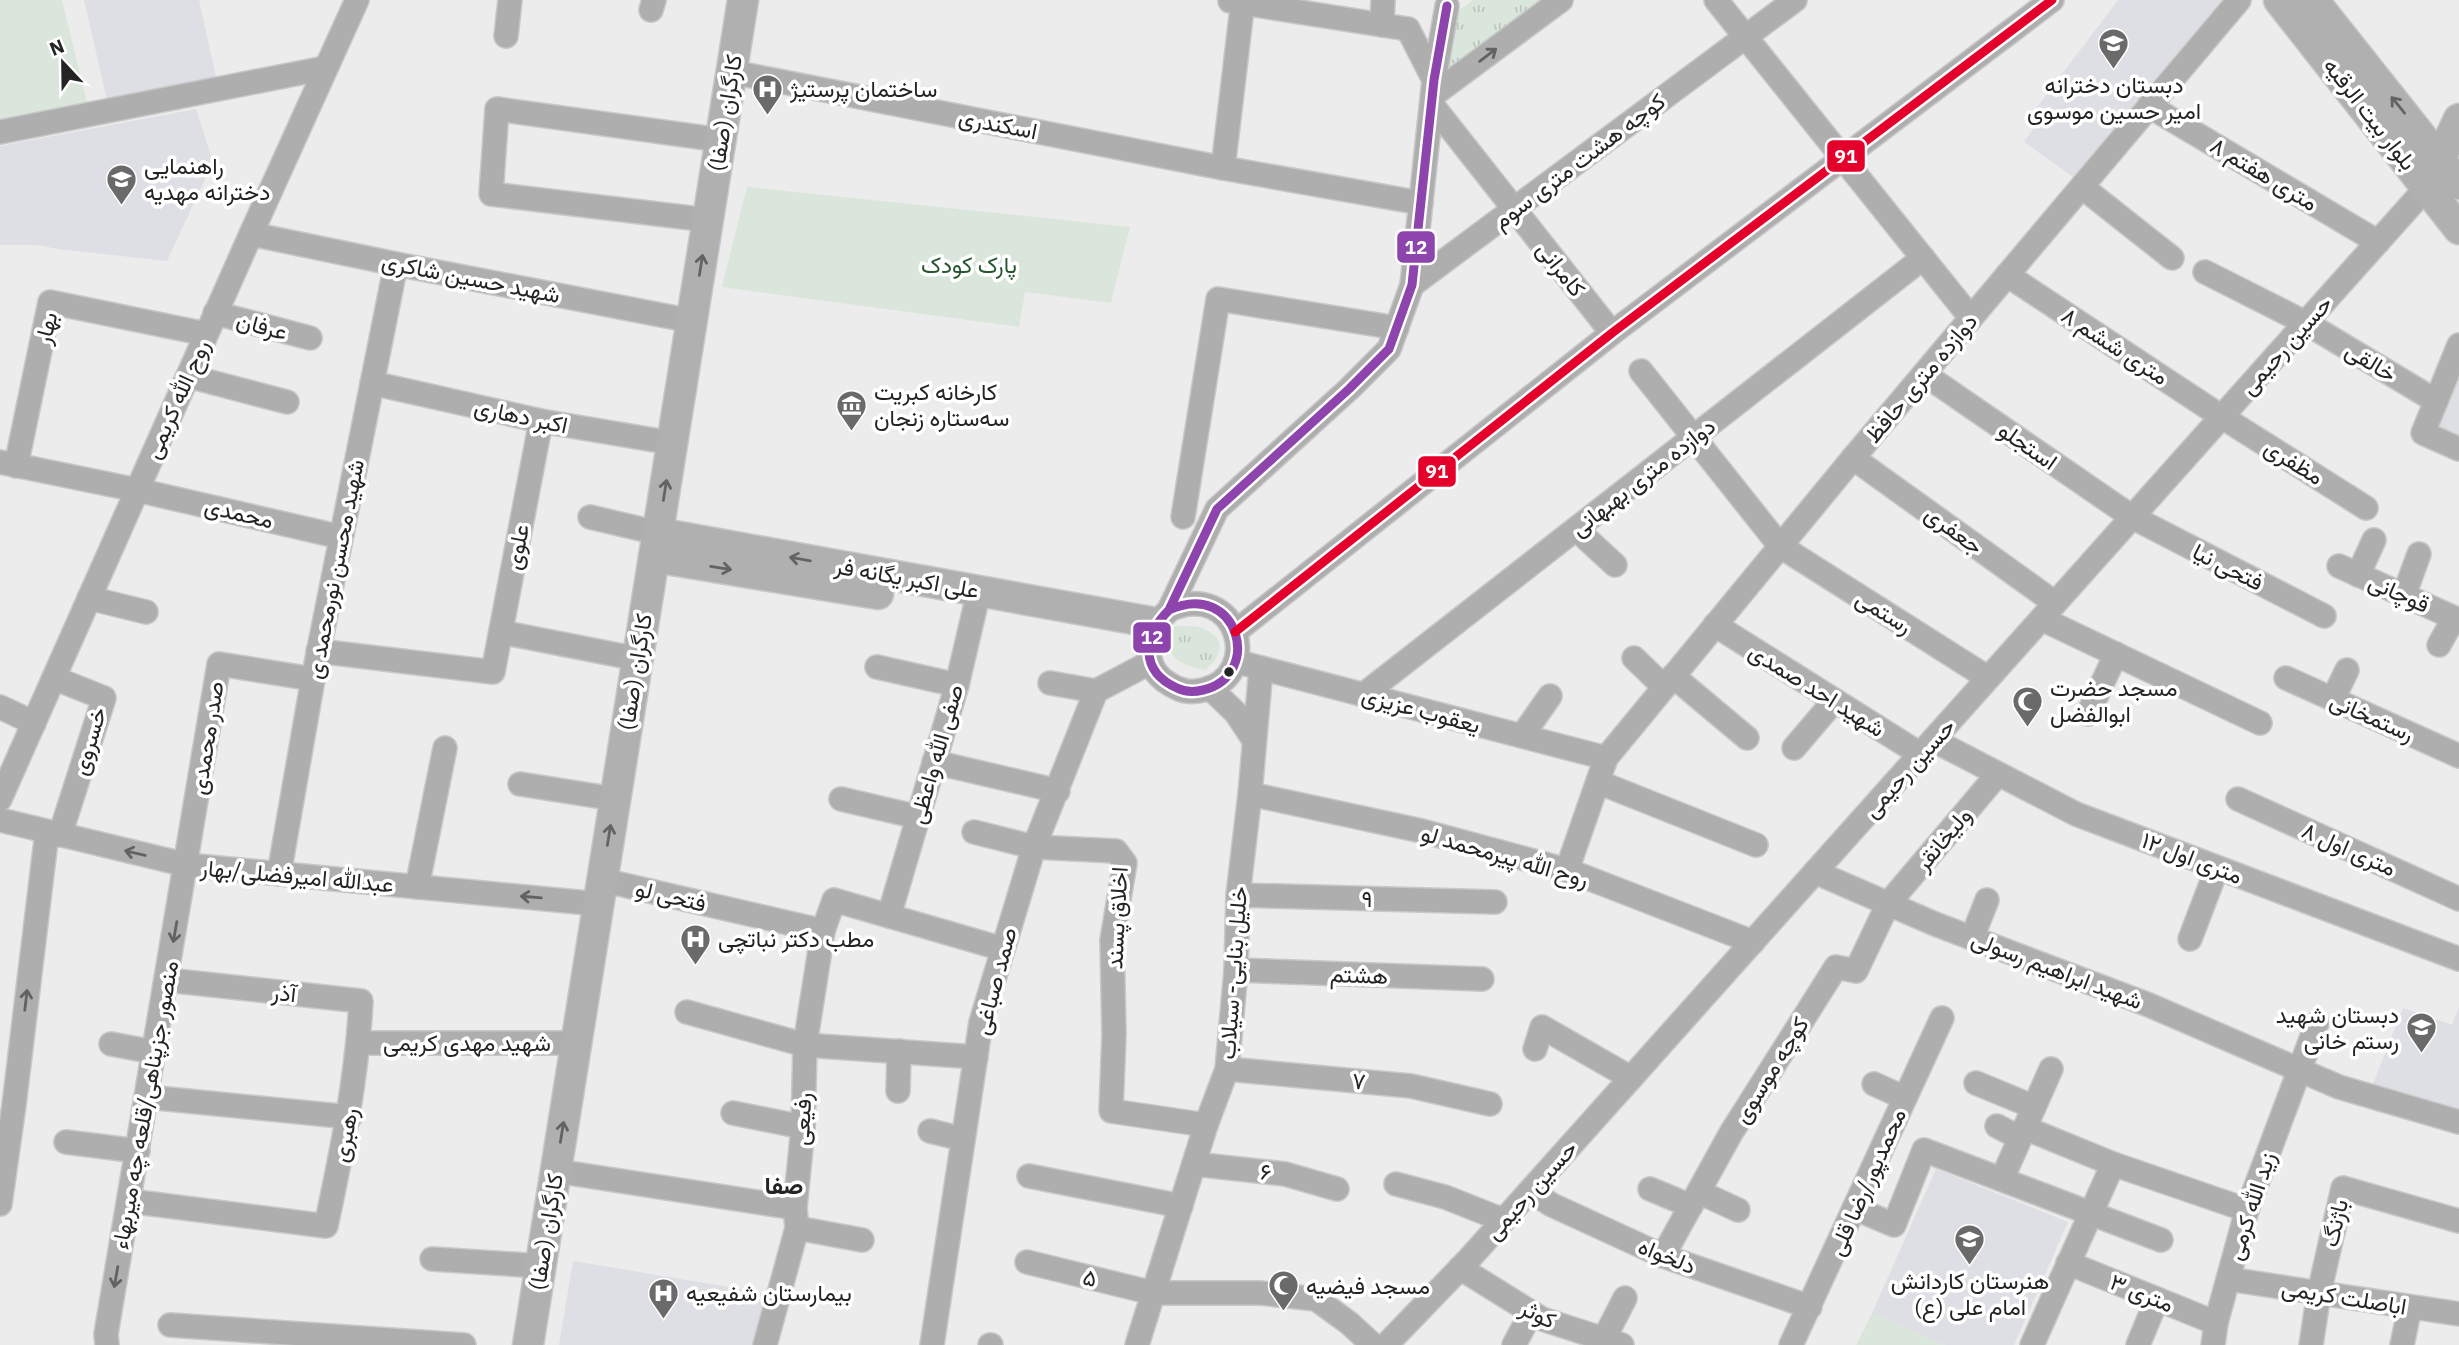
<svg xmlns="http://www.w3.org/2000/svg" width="2459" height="1345" font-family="'IBM Plex Sans',Vazirmatn,sans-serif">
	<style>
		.built { fill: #dddfe4 }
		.grass { fill: url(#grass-tufts) }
		.park { fill: #dae6dc }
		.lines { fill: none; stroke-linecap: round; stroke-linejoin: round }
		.minor-casing { stroke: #c8c8c8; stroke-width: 26 }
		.major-casing { stroke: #c8c8c8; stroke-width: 33 }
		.minor { stroke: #afaeae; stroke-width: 23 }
		.major { stroke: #b0b0b0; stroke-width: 30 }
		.bus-1-casing { stroke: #fff; stroke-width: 14 }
		.bus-2-casing { stroke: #fff; stroke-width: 14 }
		.bus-1 { stroke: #8e44ad; stroke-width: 9 }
		.bus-2 { stroke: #e4002b; stroke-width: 9 }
		.oneway { stroke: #636263 }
		.oneway2 { stroke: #636364 }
		.bus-dot { fill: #242425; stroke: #fff; stroke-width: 2.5 }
		.labels { text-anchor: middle; stroke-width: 7; stroke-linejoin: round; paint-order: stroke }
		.poi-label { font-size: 23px; fill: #242425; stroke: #fff; text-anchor: start }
		.street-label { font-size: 23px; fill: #242425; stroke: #fff }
		.park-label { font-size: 23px; fill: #26552f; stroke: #fff }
		.neighbourhood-label { font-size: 24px; font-weight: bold; fill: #242425; stroke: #fff }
		.line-badge { stroke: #fff; stroke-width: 2.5 }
		.badge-label { font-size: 19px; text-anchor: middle; font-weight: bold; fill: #fff }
	</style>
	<defs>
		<pattern id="grass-tufts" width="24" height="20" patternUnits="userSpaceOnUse" patternTransform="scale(1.75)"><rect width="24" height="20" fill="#dae6dc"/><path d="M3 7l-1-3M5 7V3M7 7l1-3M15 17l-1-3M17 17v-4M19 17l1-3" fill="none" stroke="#bbc5bd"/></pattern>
	</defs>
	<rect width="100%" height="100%" fill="#ececec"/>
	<g class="built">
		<path d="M84,0H199L216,77L107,100Z"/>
		<path d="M2118,0H2222L2073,177L2024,142L2039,120L2031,115Z"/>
		<path d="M196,109L213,162L167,261L58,249L37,245H0V146Z"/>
		<path d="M2459,364V437L2431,424Z"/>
		<path d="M2459,1007V1110L2373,1084L2403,1008L2452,1025Z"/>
		<path d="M1936,1169L2068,1222L2014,1345H1945L1872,1313Z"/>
		<path d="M573,1261L770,1294L756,1345H559Z"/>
	</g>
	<g class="grass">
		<path d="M1473,0H1544L1450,72L1448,18Z"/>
		<path d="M1175,626C1184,626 1197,625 1205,629C1227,640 1222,657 1205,670C1184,666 1176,662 1164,644L1166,635Z"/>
	</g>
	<g class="park">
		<path d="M0,0H62L88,106L0,123Z"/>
		<path d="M747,187L1130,227L1111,303L1025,292L1019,327L722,287Z"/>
		<path d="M1872,1313L1945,1345H1856Z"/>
	</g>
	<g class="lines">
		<defs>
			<g id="minor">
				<path d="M1716,0L1971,318"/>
				<path d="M1230,1L1408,29"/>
				<path d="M651,10L654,0"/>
				<path d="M1382,25L1383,0"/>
				<path d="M1408,29L1434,80"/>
				<path d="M506,36L510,0"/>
				<path d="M732,72L1223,168L1243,0"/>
				<path d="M1433,95L1561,0"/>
				<path d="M1433,106L1612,333"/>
				<path d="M2149,106L2378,242"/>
				<path d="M0,132L325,68"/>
				<path d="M1223,168L1421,203"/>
				<path d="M2082,187L2172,258"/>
				<path d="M708,220L491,194L497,109L721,140"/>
				<path d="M251,234L396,264L692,321"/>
				<path d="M2205,272L2306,323L2436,401"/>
				<path d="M2007,275L2222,417L2366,508"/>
				<path d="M1412,285L1795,0"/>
				<path d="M215,313L310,338"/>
				<path d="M2459,345L2423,433L2459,449"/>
				<path d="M1641,371L1780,546L1988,678"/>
				<path d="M1924,374L2132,517L2324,616"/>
				<path d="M188,376L287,402"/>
				<path d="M372,383L541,421L672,443"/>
				<path d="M1853,458L2055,603"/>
				<path d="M0,462L137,490L341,537"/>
				<path d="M16,466L50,302L206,334"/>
				<path d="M590,517L658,533"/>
				<path d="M1183,517L1218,299L1397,328"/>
				<path d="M1576,529L1615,565"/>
				<path d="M2339,566L2459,620"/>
				<path d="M2358,575L2374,540"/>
				<path d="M2404,595L2419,554"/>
				<path d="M89,598L146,612"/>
				<path d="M1169,610C1239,579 1264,676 1203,690C1195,692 1185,692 1177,688C1139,671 1143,636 1169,610L1217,509L1349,389L1389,349L1412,285L1434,80L1447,6"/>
				<path d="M2042,619L2260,723"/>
				<path d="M1715,625L1920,754"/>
				<path d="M501,632L638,659"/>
				<path d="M1235,632L1612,333L2052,0"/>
				<path d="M2439,645L2454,618"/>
				<path d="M318,651L493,672L541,421"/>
				<path d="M1634,658L1664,687"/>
				<path d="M1246,664L1606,758"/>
				<path d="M877,667L957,685"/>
				<path d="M1673,676L1747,738"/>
				<path d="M54,678L104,698L60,835"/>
				<path d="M2286,678L2459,756"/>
				<path d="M1050,683L1096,691"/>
				<path d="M1210,688L1236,713L1254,740"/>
				<path d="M1363,695L1923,258"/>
				<path d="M2333,699L2347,670"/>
				<path d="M0,707L34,723"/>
				<path d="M2088,714L2116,654"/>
				<path d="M1522,736L1550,696"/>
				<path d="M1933,740L2076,814L2459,959"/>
				<path d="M1794,748L1834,701"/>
				<path d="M934,762L1058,791"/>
				<path d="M1598,782L1756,845"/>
				<path d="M520,784L615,799"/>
				<path d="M1250,794L1422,831L1567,870L1753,942"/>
				<path d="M0,799L251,234L357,0"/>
				<path d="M841,799L918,817"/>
				<path d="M2238,799L2459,899"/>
				<path d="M0,820L187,865L599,904"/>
				<path d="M974,832L1034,847L1116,851L1125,863L1112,940L1114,1034L1111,1111L1206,1125"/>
				<path d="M1567,870L1606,758L1853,458L2239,0"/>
				<path d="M1815,872L1935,924L2149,1005L2339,1087L2459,1122"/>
				<path d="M279,874L313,679L396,264"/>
				<path d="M602,880L823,931"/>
				<path d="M417,887L445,748"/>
				<path d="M1238,895L1495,902"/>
				<path d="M889,916L957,685L979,591"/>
				<path d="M1972,938L1987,900"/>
				<path d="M2190,939L2217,868"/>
				<path d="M1236,970L1482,979"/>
				<path d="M687,1012L805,1045L976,1057"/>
				<path d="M359,1043H576"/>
				<path d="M111,1044L154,1052"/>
				<path d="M1535,1049L1542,1027L1631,1078"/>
				<path d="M1227,1069L1411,1086L1490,1104"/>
				<path d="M1976,1083L2034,1107"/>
				<path d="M1874,1084L1905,1098"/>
				<path d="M898,1091L899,1051"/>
				<path d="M147,1097L350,1117"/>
				<path d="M733,1113L803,1127"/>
				<path d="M1997,1126L2020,1138"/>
				<path d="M2025,1128L2113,1164"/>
				<path d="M930,1131L963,1139"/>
				<path d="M66,1142L138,1151"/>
				<path d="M1194,1164L1285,1174L1337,1189"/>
				<path d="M556,1171L795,1208"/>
				<path d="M1029,1176L1181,1206"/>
				<path d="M2002,1179L2051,1069"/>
				<path d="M1396,1184L1445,1197L1503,1220"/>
				<path d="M1650,1189L1691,1206"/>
				<path d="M1530,1191L1552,1205L1663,1256L1810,1307"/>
				<path d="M1699,1192L1738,1210"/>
				<path d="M129,1201L326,1226C342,1151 357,1078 361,1001L167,980"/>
				<path d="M0,1204L14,1105L47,832"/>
				<path d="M1854,1208L1894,1225L1924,1150L2161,1240"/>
				<path d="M797,1228L862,1240"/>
				<path d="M1663,1256L1731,1133L1836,967L1856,971L1888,904L1998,774"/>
				<path d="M432,1259L541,1266"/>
				<path d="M1027,1262L1153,1293H1260L1316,1299L1349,1323L1373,1345"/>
				<path d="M2068,1263L2216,1323"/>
				<path d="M1460,1268L1542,1319L1622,1345"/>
				<path d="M2228,1279L2459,1314"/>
				<path d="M170,1325L464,1345"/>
				<path d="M1604,1339L1625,1298"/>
				<path d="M107,1345L106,1334L219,664L313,679"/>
				<path d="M765,1345L797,1228L795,1208L803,1127L805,1045L823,931L834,900L1003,949"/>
				<path d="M932,1345L981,1022L1034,847L1096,691L1151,662"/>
				<path d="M990,1345H991"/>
				<path d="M1137,1345L1206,1125L1227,1069L1236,970L1238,895L1250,794L1261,668"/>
				<path d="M1386,1345L1469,1259L1631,1078L2427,187"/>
				<path d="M1514,1345L1531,1313"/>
				<path d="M1791,1345L1942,1018"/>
				<path d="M2032,1345L2113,1164L2247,1210"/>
				<path d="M2138,1345L2157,1299"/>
				<path d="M2213,1345L2216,1323L2247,1210L2317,1023"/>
				<path d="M2311,1345L2319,1293L2343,1188L2459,1221"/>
				<path d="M2402,1345L2410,1307"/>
			</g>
			<g id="major">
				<path d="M2279,0L2459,229"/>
				<path d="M2313,0L2459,184"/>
				<path d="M2433,174L2459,119"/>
				<path d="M658,533L1156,623"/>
				<path d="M654,557L878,594"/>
				<path d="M528,1345L743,0"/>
			</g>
		</defs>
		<use href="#minor" class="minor-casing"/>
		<use href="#major" class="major-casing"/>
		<use href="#minor" class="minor"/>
		<use href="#major" class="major"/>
		<defs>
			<path id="bus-1" d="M1169,610C1239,579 1264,676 1203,690C1195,692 1185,692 1177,688C1139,671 1143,636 1169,610L1217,509L1349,389L1389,349L1412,285L1434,80L1447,6"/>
			<path id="bus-2" d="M1235,632L1612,333L2052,0"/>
		</defs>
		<use href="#bus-1" class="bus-1-casing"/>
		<use href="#bus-2" class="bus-2-casing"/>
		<use href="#bus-1" class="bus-1"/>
		<use href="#bus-2" class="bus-2"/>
	</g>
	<defs><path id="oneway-shaft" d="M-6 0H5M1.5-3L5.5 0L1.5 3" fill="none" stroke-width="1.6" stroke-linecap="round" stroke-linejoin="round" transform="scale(1.75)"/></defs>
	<g class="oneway">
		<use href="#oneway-shaft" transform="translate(1488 55) rotate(-37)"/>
		<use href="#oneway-shaft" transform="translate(135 853) rotate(-167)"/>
		<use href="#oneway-shaft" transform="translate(531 897) rotate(-175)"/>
		<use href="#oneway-shaft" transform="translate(175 932) rotate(100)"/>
		<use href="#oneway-shaft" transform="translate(26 1000) rotate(-83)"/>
		<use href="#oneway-shaft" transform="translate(116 1277) rotate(100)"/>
	</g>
	<g class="oneway2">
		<use href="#oneway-shaft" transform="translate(2398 105) rotate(-129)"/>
		<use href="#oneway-shaft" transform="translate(701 265) rotate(-81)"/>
		<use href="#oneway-shaft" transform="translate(665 490) rotate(-81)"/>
		<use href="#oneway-shaft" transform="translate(800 559) rotate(-170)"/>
		<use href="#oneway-shaft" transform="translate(721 568) rotate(9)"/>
		<use href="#oneway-shaft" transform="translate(609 835) rotate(-81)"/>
		<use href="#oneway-shaft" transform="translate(562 1132) rotate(-81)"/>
	</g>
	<defs>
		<symbol id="school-pin" viewBox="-11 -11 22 30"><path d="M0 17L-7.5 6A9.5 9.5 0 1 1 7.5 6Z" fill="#6a6a6b" stroke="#fff"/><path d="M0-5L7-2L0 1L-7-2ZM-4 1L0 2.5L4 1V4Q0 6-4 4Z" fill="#fff"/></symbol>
		<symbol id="hospital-pin" viewBox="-11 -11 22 30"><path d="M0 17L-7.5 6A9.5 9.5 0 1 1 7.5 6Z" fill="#6a6a6b" stroke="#fff"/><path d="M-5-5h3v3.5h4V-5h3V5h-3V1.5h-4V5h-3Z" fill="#fff"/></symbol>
		<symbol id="museum-pin" viewBox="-11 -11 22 30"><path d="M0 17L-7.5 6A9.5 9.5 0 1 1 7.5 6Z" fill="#6a6a6b" stroke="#fff"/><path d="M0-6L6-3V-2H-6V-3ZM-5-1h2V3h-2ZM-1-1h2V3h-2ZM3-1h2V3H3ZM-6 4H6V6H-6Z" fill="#fff"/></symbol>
		<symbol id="mosque-pin" viewBox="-11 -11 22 30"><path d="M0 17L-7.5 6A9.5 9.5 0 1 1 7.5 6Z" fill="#6a6a6b" stroke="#fff"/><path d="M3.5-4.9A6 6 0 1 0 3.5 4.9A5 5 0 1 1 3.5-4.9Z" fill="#fff"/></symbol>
	</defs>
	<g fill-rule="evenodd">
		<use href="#school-pin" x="2096" y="26" width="35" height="47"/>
		<use href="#hospital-pin" x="750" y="72" width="35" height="47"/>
		<use href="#school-pin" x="104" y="162" width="35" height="47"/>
		<use href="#museum-pin" x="834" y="388" width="35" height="47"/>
		<use href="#mosque-pin" x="2010" y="684" width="35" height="47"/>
		<use href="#hospital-pin" x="678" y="922" width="35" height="47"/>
		<use href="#school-pin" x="2404" y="1010" width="35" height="47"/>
		<use href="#school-pin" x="1952" y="1222" width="35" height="47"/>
		<use href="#mosque-pin" x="1266" y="1268" width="35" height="47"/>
		<use href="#hospital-pin" x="646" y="1276" width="35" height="47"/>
	</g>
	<circle class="bus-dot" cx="1229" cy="672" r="6"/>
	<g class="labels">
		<g class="poi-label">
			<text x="2114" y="93" text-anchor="middle">دبستان دخترانه<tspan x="2114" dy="26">امیر حسین موسوی</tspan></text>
			<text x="790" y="97">ساختمان پرستیژ</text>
			<text x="144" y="174">راهنمایی<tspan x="144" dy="26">دخترانه مهدیه</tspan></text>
			<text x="874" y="400">کارخانه کبریت<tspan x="874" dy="26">سه‌ستاره زنجان</tspan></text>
			<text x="2050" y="696">مسجد حضرت<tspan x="2050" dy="26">ابوالفضل</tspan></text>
			<text x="718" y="947">مطب دکتر نباتچی</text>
			<text x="2399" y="1023" text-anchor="end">دبستان شهید<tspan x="2399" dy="26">رستم خانی</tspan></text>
			<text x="1970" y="1289" text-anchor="middle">هنرستان کاردانش<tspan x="1970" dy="26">امام علی (ع)</tspan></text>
			<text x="1306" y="1294">مسجد فیضیه</text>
			<text x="686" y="1301">بیمارستان شفیعیه</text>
		</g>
		<g class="street-label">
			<text transform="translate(725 113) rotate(-81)" y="8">کارگران (صفا)</text>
			<text transform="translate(2370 114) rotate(52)" y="8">بلوار بیت الرقیه</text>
			<text transform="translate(998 124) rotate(11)" y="8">اسکندری</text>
			<text transform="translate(1579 161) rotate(-37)" y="8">کوچه هشت متری سوم</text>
			<text transform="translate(2264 174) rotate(31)" y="8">۸ متری هفتم</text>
			<text transform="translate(1561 269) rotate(52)" y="8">کامرانی</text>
			<text transform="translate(471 278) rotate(11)" y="8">شهید حسین شاکری</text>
			<text transform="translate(262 326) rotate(15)" y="8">عرفان</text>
			<text transform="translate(46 328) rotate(-76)" y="8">بهار</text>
			<text transform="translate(2286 345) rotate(-48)" y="8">حسین رحیمی</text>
			<text transform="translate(2115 346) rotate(33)" y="8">۸ متری ششم</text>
			<text transform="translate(2371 362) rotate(31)" y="8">خالقی</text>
			<text transform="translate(1921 378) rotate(-50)" y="8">دوازده متری حافظ</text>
			<text transform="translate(177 399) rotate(-66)" y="8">روح الله کریمی</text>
			<text transform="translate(521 416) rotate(12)" y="8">اکبر دهاری</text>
			<text transform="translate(2028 446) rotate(35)" y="8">استجلو</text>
			<text transform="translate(2294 462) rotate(32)" y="8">مظفری</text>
			<text transform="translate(1643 477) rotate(-38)" y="8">دوازده متری بهبهانی</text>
			<text transform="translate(239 513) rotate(13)" y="8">محمدی</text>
			<text transform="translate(1954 530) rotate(36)" y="8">جعفری</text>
			<text transform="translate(517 547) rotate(-79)" y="8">علوی</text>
			<text transform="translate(2228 567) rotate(27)" y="8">فتحی نیا</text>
			<text transform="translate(335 569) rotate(-79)" y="8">شهید محسن نورمحمد ی</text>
			<text transform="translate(907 578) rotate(10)" y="8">علی اکبر یگانه فر</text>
			<text transform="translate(2399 593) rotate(24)" y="8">قوچانی</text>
			<text transform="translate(1884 612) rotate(32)" y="8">رستمی</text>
			<text transform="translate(635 672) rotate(-81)" y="8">کارگران (صفا)</text>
			<text transform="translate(1817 690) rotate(32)" y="8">شهید احد صمدی</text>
			<text transform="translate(1421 710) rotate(15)" y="8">یعقوب عزیزی</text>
			<text transform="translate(2372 717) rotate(24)" y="8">رستمخانی</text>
			<text transform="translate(207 738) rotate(-81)" y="8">صدر محمدی</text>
			<text transform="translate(89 741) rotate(-73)" y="8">خسروی</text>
			<text transform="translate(936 754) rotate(-74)" y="8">صفی الله واعظی</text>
			<text transform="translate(1909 768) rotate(-48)" y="8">حسین رحیمی</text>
			<text transform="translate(1943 839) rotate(-50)" y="8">ولیخانقر</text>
			<text transform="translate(2349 849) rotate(24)" y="8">۸ متری اول</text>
			<text transform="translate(1505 856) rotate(16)" y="8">روح الله پیرمحمد لو</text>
			<text transform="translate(2192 858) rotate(21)" y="8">۱۲ متری اول</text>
			<text transform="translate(297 876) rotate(5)" y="8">عبدالله امیرفضلی/بهار</text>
			<text transform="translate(671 896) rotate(13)" y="8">فتحی لو</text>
			<text transform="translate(1367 899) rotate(2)" y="8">۹</text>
			<text transform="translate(1117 918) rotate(-87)" y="8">اخلاق پسند</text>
			<text transform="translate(2057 970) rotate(21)" y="8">شهید ابراهیم رسولی</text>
			<text transform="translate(1233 973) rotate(-86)" y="8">خلیل بنایی- سیلاب</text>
			<text transform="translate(1359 975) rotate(2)" y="8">هشتم</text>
			<text transform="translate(995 981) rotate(-75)" y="8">صمد صباغی</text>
			<text transform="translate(284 993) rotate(6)" y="8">آذر</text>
			<text x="467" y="1051">شهید مهدی کریمی</text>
			<text transform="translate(1771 1070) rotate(-58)" y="8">کوچه موسوی</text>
			<text transform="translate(1359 1081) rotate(5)" y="8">۷</text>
			<text transform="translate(145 1105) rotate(-80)" y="8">منصور جزپناهی/قلعه چه میربهاء</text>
			<text transform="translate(802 1119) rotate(-87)" y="8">رفیعی</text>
			<text transform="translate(345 1135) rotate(-79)" y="8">رهبری</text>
			<text transform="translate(1266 1172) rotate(6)" y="8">۶</text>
			<text transform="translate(1867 1182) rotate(-66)" y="8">محمدپور/رضا قلی</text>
			<text transform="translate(1531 1190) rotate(-48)" y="8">حسین رحیمی</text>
			<text transform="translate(2251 1206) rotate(-72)" y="8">زید الله کرمی</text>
			<text transform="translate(2335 1223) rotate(-77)" y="8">باژنگ</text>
			<text transform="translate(546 1232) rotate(-81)" y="8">کارگران (صفا)</text>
			<text transform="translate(1667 1256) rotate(22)" y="8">دلخواه</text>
			<text transform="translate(1090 1278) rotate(14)" y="8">۵</text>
			<text transform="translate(2142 1293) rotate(22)" y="8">۳ متری</text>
			<text transform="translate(2344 1297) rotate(9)" y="8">اباصلت کریمی</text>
			<text transform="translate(1538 1314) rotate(26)" y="8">کوثر</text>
		</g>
		<g class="park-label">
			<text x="969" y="273">پارک کودک</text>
		</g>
		<g class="neighbourhood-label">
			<text x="784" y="1194">صفا</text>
		</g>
	</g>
	<g class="line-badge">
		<rect x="1826" y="139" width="40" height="34" rx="7" fill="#e4002b"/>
		<rect x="1396" y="230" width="40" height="34" rx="7" fill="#8e44ad"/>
		<rect x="1417" y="455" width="40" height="33" rx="7" fill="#e4002b"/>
		<rect x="1132" y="621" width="40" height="33" rx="7" fill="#8e44ad"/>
	</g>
	<g class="badge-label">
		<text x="1846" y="163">91</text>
		<text x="1416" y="254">12</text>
		<text x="1437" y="478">91</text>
		<text x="1152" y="644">12</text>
	</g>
	<g transform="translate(63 63) rotate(338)" stroke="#ffffff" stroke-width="5" paint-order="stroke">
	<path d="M0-5L12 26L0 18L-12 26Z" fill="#242425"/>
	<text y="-10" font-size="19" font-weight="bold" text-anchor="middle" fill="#242425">N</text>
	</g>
</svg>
